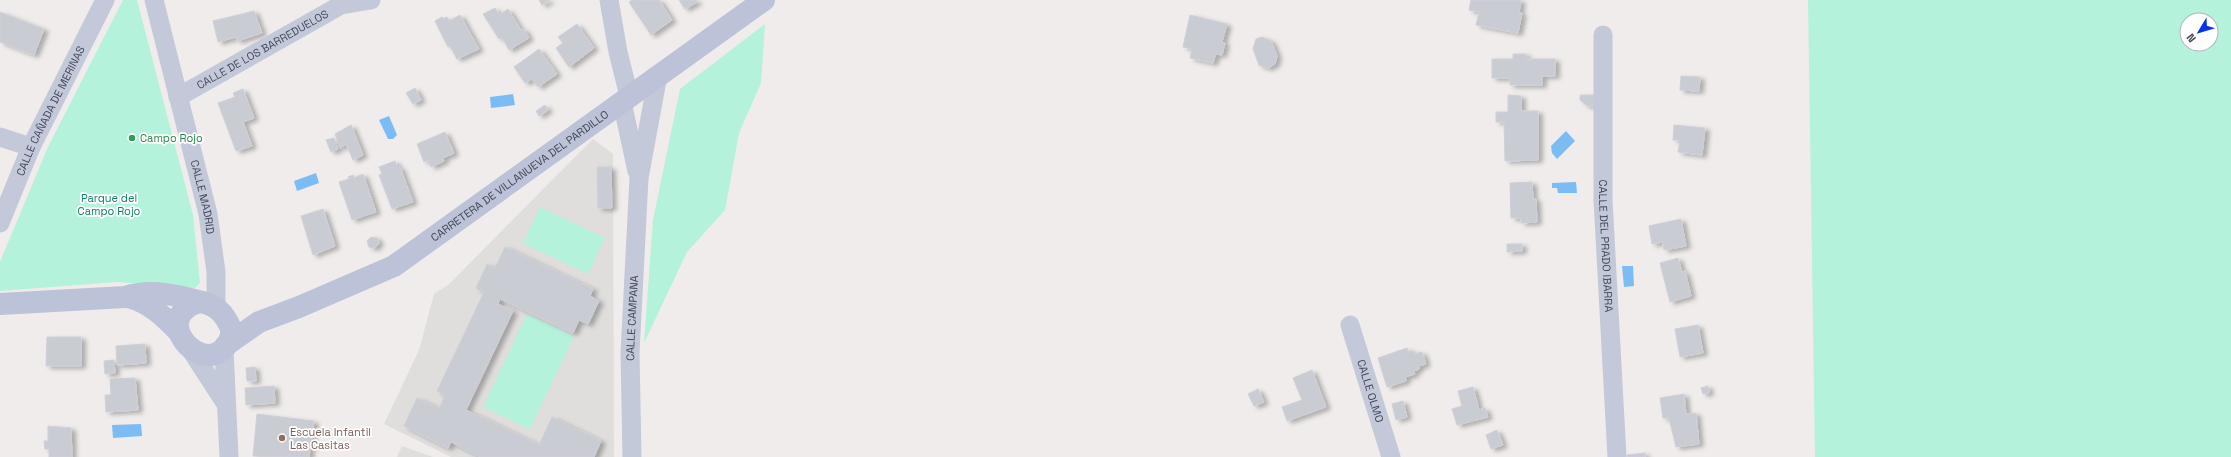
<svg xmlns="http://www.w3.org/2000/svg" width="2231" height="457" font-family="'Space Grotesk',sans-serif">
	<style>
		.education { fill: #e0dddd }
		.green { fill: #b4f2dc; fill-rule: evenodd }
		.water { fill: #7cbcf4 }
		.building { fill: #caccd4; stroke: #cfcfd8; filter: url(#shadow) }
		.lines { fill: none; stroke-linecap: round; stroke-linejoin: round }
		.street { stroke: #c3c9d8; stroke-width: 19 }
		.secondary { stroke: #bcc2d7; stroke-width: 22 }
		.leisure-dot { fill: #2e9e5b; stroke: #fff; stroke-width: 1.5 }
		.education-dot { fill: #8d6e63; stroke: #fff; stroke-width: 1.5 }
		.labels { text-anchor: middle; stroke-width: 3.5; stroke-linejoin: round; paint-order: stroke }
		.street-label { font-size: 11px; fill: #42495b; stroke: #fff }
		.leisure-label { font-size: 11px; fill: #27864d; stroke: #fff; text-anchor: start }
		.park-label { font-size: 11px; fill: #0e8165; stroke: #fff }
		.education-label { font-size: 11px; fill: #785e54; stroke: #fff; text-anchor: start }
	</style>
	<defs>
		<filter id="shadow"><feDropShadow dx="4.5" dy="2.5" stdDeviation="2" flood-color="#0004"/></filter>
	</defs>
	<rect width="100%" height="100%" fill="#efeceb"/>
	<g class="education">
		<path d="M593,139L613,154L614,457H451L384,424L419,350L434,294L448,285Z"/>
		<path d="M402,446L433,457H397Z"/>
	</g>
	<g class="green">
		<path d="M123,0H137L193,215L200,283L195,288L117,282L0,291V262L48,147Z"/>
		<path d="M1808,0H2231V457H1815ZM2187,20H2211V44H2187Z"/>
		<path d="M765,24L761,83L739,133L725,210L687,252L644,343L653,220L680,89Z"/>
		<path d="M540,207L605,238L588,274L523,243Z"/>
		<path d="M527,314L574,336L530,429L483,407Z"/>
	</g>
	<g class="water">
		<path d="M513,94L515,105L491,108L490,97Z"/>
		<path d="M389,116L397,135L393,139H388L379,120Z"/>
		<path d="M1566,131L1575,141L1557,159L1552,153L1551,146Z"/>
		<path d="M316,173L319,183L297,191L294,181Z"/>
		<path d="M1576,182L1577,193H1558L1557,188H1552V183Z"/>
		<path d="M1622,266H1633L1634,286L1624,287Z"/>
		<path d="M141,424L142,436L113,438L112,425Z"/>
	</g>
	<g class="building">
		<path d="M539,0H550L542,5Z"/>
		<path d="M632,0H659L672,20L651,35L629,2Z"/>
		<path d="M679,0H696L697,2L685,9Z"/>
		<path d="M1471,0H1521L1519,13H1522L1518,33L1476,25L1479,12L1469,10Z"/>
		<path d="M495,8L499,15L508,9L521,30L524,29L529,38L509,50L502,37L499,39L483,14Z"/>
		<path d="M254,11L262,33L237,41L236,37L218,42L213,21Z"/>
		<path d="M0,12L44,29L34,55L0,42Z"/>
		<path d="M460,15L479,49L457,59L450,46L448,47L435,21L442,17L443,19L447,17L449,21Z"/>
		<path d="M1190,15L1227,24L1222,42L1225,43L1222,55L1216,54L1213,63L1190,58L1192,49L1183,47Z"/>
		<path d="M577,24L594,48L569,67L556,48L563,43L558,37Z"/>
		<path d="M1262,37L1271,41L1277,56L1275,64L1268,68L1259,65L1253,49L1256,39Z"/>
		<path d="M539,49L557,74L538,87L532,79L525,83L514,67Z"/>
		<path d="M1513,54H1526V59H1555V76H1542V85H1510V78H1492V59H1513Z"/>
		<path d="M1681,76L1700,77L1699,91L1680,90Z"/>
		<path d="M415,88L421,100L413,104L406,93Z"/>
		<path d="M243,89L254,118L243,122L252,146L236,151L218,103L235,97L233,93Z"/>
		<path d="M1508,95L1521,96V111H1538V160L1505,161L1504,122H1496V112H1508Z"/>
		<path d="M1580,95H1597V107L1586,105L1580,100Z"/>
		<path d="M545,105L548,110L539,116L536,111Z"/>
		<path d="M351,125L363,155L353,160L346,144L340,148L335,134Z"/>
		<path d="M1674,125L1705,128L1702,155L1678,152L1680,140H1673Z"/>
		<path d="M445,132L454,153L443,158L444,161L431,167L429,160L424,162L417,144Z"/>
		<path d="M334,138L338,149L331,152L326,140Z"/>
		<path d="M395,161L398,168L400,167L413,202L392,209L379,175L382,174L379,167Z"/>
		<path d="M597,167H611L612,208H598Z"/>
		<path d="M363,174L376,212L352,220L339,182L349,179L348,177L353,175L354,178Z"/>
		<path d="M1532,182L1533,199H1536L1537,222L1521,223V218H1511L1510,183Z"/>
		<path d="M323,209L335,246L313,255L301,216Z"/>
		<path d="M1681,219L1686,246L1664,250L1663,242L1652,244L1649,226Z"/>
		<path d="M371,237L377,238L379,243L375,248L369,247L367,241Z"/>
		<path d="M1507,244H1522V251L1507,252Z"/>
		<path d="M505,247L593,289L590,296L599,301L588,324L579,320L573,333L500,299L498,304L513,311L466,410L539,445L552,417L601,441L594,457H481L451,442L448,448L404,426L417,398L439,409L445,395L437,391L484,292L476,288L487,264L495,268Z"/>
		<path d="M1678,258L1682,272L1685,271L1691,296L1670,302L1660,263Z"/>
		<path d="M1698,325L1703,353L1680,357L1675,329Z"/>
		<path d="M47,337H81V366H46Z"/>
		<path d="M145,344L146,363L117,365L116,346Z"/>
		<path d="M1407,348L1408,352L1414,351L1415,354L1422,352L1426,364L1419,366V369L1414,371L1415,374L1405,377L1406,381L1387,387L1378,358Z"/>
		<path d="M114,360L115,373L105,374L104,361Z"/>
		<path d="M255,367L256,381H247L246,368Z"/>
		<path d="M1312,370L1326,407L1287,421L1282,407L1302,400L1293,378Z"/>
		<path d="M135,378L138,410L106,412L105,395H111L110,379Z"/>
		<path d="M274,386L275,403L246,405L245,388Z"/>
		<path d="M1708,386L1709,393L1703,394L1701,388Z"/>
		<path d="M1473,387L1479,410L1485,408L1488,417L1457,425L1452,409L1462,406L1458,391Z"/>
		<path d="M1258,389L1264,402L1254,406L1248,394Z"/>
		<path d="M1684,394L1686,414L1696,413L1699,444L1676,447L1669,418H1663L1660,398Z"/>
		<path d="M1403,401L1407,417L1396,420L1392,404Z"/>
		<path d="M257,414L314,421L309,457L253,456Z"/>
		<path d="M48,426L71,428L72,457H49V449H45L44,441H48Z"/>
		<path d="M1497,430L1503,445L1491,449L1486,435Z"/>
		<path d="M1645,453V457H1627V455Z"/>
	</g>
	<g class="lines">
		<g class="street">
			<path id="s1" d="M154,0L208,214L216,272V308"/>
			<path d="M609,0L618,52L629,96"/>
			<path id="s2" d="M1603,35V200L1617,457"/>
			<path id="s3" d="M178,97L341,5L371,0"/>
			<path d="M622,102L637,171"/>
			<path d="M0,137L31,147"/>
			<path id="s4" d="M0,223L31,147L105,0"/>
			<path id="s5" d="M1350,325L1391,457"/>
			<path d="M189,347L226,404"/>
			<path d="M224,349L229,457"/>
			<path id="s6" d="M632,457L630,353L639,178L658,75"/>
		</g>
		<g class="secondary">
			<path d="M128,297C150,303 162,315 178,331"/>
			<path d="M200,302C216,304 225,314 231,329C232,335 229,344 224,348C199,375 149,316 200,302Z"/>
			<path d="M0,304L125,297C152,288 180,296 206,303"/>
			<path id="s7" d="M226,345L259,322L299,307L394,266L764,0"/>
		</g>
	</g>
	<circle class="leisure-dot" cx="132" cy="138" r="4"/>
	<circle class="education-dot" cx="282" cy="438" r="4"/>
	<g class="labels">
		<g class="street-label">
			<text dy="4" stroke="none"><textPath href="#s3" startOffset="97">CALLE DE LOS BARREDUELOS</textPath></text>
			<text dy="4" stroke="none"><textPath href="#s4" startOffset="123">CALLE CAÑADA DE MERINAS</textPath></text>
			<text dy="4" stroke="none"><textPath href="#s7" startOffset="341">CARRETERA DE VILLANUEVA DEL PARDILLO</textPath></text>
			<text dy="4" stroke="none"><textPath href="#s1" startOffset="203">CALLE MADRID</textPath></text>
			<text dy="4" stroke="none"><textPath href="#s2" startOffset="211">CALLE DEL PRADO IBARRA</textPath></text>
			<text dy="4" stroke="none"><textPath href="#s6" startOffset="139">CALLE CAMPANA</textPath></text>
			<text dy="4" stroke="none"><textPath href="#s5" startOffset="69">CALLE OLMO</textPath></text>
		</g>
		<g class="leisure-label">
			<text x="140" y="142">Campo Rojo</text>
		</g>
		<g class="park-label">
			<text x="109" y="202">Parque del<tspan x="109" dy="13">Campo Rojo</tspan></text>
		</g>
		<g class="education-label">
			<text x="290" y="436">Escuela Infantil<tspan x="290" dy="13">Las Casitas</tspan></text>
		</g>
	</g>
	<g transform="translate(2199 32) rotate(232)"><circle r="19" fill="#ffffff" stroke="#b3b6bd"/>
	<path d="M0-3L7 15L0 10L-7 15Z" fill="#0831ec"/>
	<text y="-6" font-size="11" font-weight="bold" text-anchor="middle" fill="#42495b">N</text>
	</g>
</svg>
